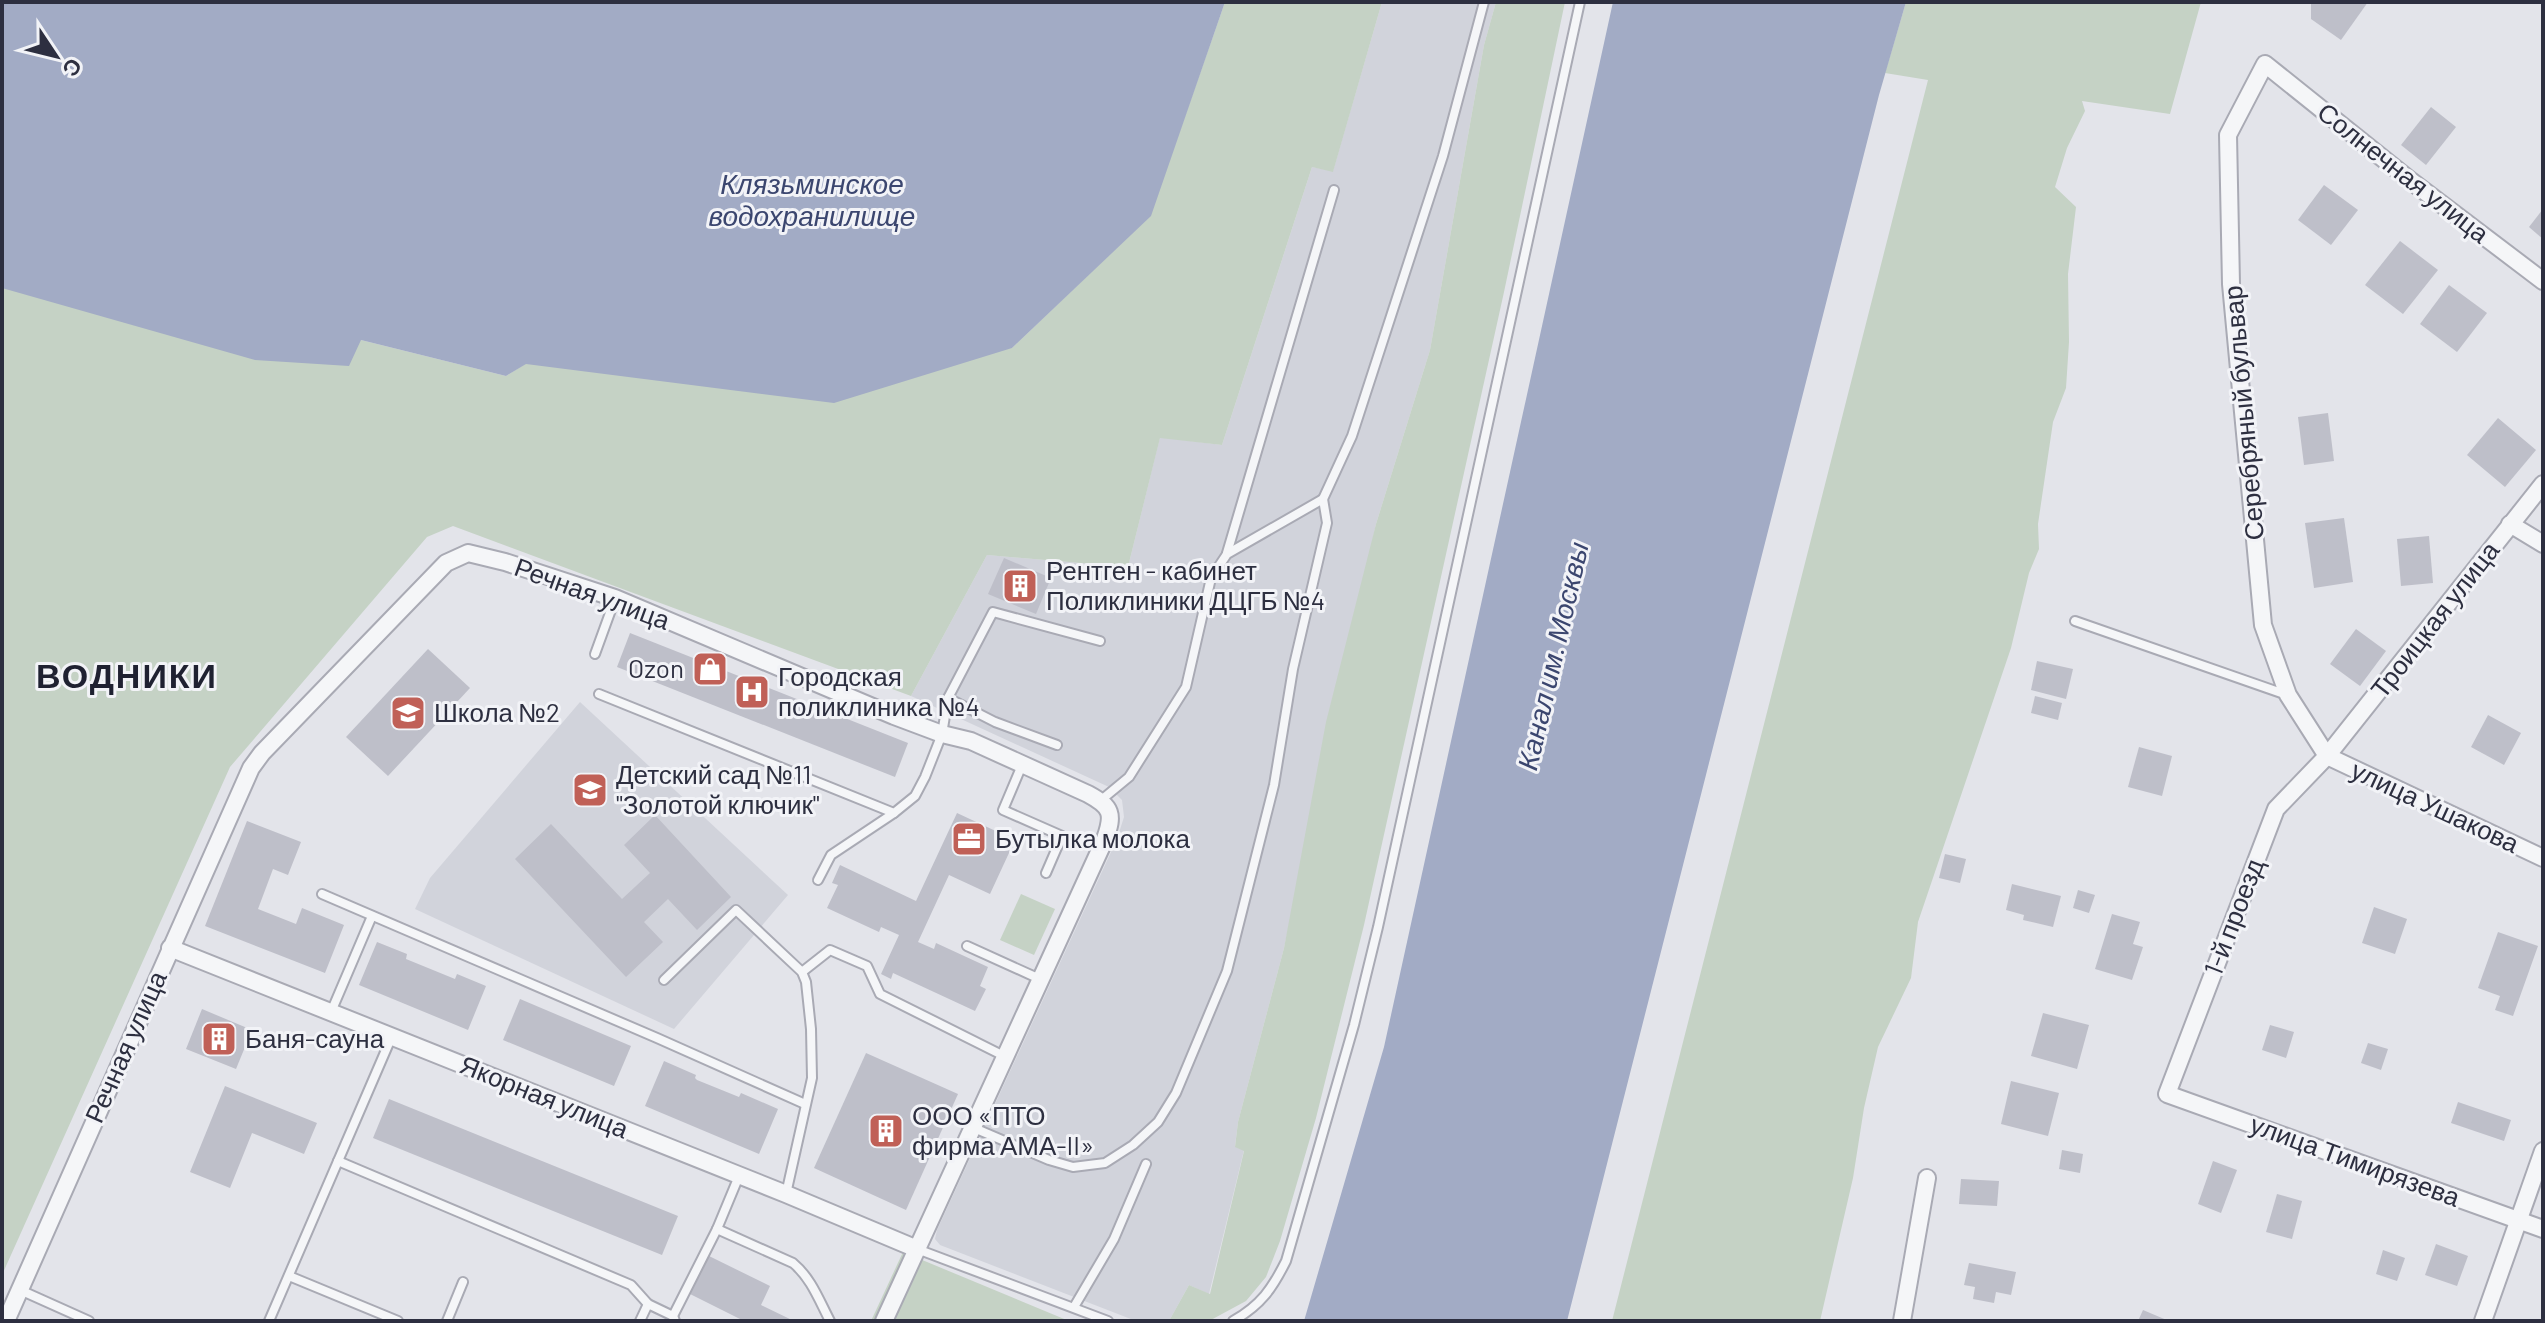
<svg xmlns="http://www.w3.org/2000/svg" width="2545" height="1323" font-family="Barlow,sans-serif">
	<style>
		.built { fill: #d1d3db }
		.green { fill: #c5d2c5 }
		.water { fill: #a2abc5 }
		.building { fill: #bebfc9 }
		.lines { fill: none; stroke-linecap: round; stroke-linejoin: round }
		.service-casing { stroke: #a9aab4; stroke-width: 12 }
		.minor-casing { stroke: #a9aab4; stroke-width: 20 }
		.service { stroke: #f5f6f8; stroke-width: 8 }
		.minor { stroke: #f5f6f8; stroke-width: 16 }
		.labels { text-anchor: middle; stroke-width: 6; stroke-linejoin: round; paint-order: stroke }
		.street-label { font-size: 26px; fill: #2d2f40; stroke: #f2f3f7 }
		.poi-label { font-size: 26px; fill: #2d2f40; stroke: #f2f3f7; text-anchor: start }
		.water-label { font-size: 28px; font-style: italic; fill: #3b466f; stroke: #f2f3f7 }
		.district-label { font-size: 34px; font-weight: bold; letter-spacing: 2px; fill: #1f2131; stroke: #f2f3f7 }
	</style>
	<rect width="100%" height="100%" fill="#e3e4ea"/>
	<g class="built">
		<path d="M1382,2H1496L1484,45L1430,350L1376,524L1284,948L1238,1122L1235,1146L1244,1150L1209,1294L1189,1285L1169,1321H1136L940,1245L935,1239L937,1230L1117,839L1124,817L1122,800L1109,787L911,696L987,555L1128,567L1160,437L1222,445L1312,167L1333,171Z"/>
		<path d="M580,702L788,895L674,1029L415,909L430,878Z"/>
	</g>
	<g class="green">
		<path d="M1225,2H1382L1333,172L1312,167L1222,445L1160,438L1128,567L987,555L911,696L453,526L427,537L230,767L2,1275V286L361,340L506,376L525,364L1012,348L1150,216Z"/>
		<path d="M1496,2H1565L1504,292L1364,925L1316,1118L1280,1241L1266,1277L1246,1301L1209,1321H1169L1189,1285L1210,1294L1244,1151L1235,1147L1238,1122L1284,948L1326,722L1376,524L1430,350L1484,45Z"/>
		<path d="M1906,2H2201L2170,114L2082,101L2085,111L2067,148L2055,187L2076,207L2068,274L2069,342L2066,388L2053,422L2038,524L2039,549L2029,573L2011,648L1918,922L1911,978L1878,1047L1864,1108L1853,1178L1820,1321H1612L1928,80L1885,73Z"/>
		<path d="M1021,894L1055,909L1034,955L1000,940Z"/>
		<path d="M903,1252L1069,1321H871Z"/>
	</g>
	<g class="water">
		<path d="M2,2H1225L1151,216L1012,348L834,403L526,364L506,376L361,340L349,366L255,360L2,288Z"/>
		<path d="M1613,2H1906L1879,95L1567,1321H1304L1384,1047Z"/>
	</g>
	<g class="building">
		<path d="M2311,2H2368L2341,40L2311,19Z"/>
		<path d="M2431,107L2456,127L2426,165L2401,145Z"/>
		<path d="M2324,185L2358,210L2331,245L2298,220Z"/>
		<path d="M2543,209V239L2529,227Z"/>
		<path d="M2400,241L2438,270L2403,314L2365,285Z"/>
		<path d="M2449,285L2487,313L2457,352L2420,324Z"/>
		<path d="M2328,413L2334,461L2304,465L2298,417Z"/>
		<path d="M2498,418L2536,450L2505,487L2467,455Z"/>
		<path d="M2344,518L2353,582L2314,588L2305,523Z"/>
		<path d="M2429,536L2433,583L2401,586L2397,539Z"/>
		<path d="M1004,558L1051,578L1036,614L988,594Z"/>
		<path d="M2356,629L2386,651L2360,686L2330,664Z"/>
		<path d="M630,633L908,743L895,777L617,667Z"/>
		<path d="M428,649L470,688L388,776L346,737Z"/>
		<path d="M2037,661L2073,669L2066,699L2031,690Z"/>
		<path d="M2035,696L2062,703L2058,720L2031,713Z"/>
		<path d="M2488,715L2521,733L2504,765L2471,747Z"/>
		<path d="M2139,747L2172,756L2162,796L2128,787Z"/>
		<path d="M957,813L1015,840L990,894L949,875L918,942L934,949L936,943L988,967L980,986L986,989L975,1011L893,973L891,979L881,974L899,935L881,927L879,932L827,908L838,885L832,883L840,865L916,901Z"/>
		<path d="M655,815L731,897L697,930L668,899L644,922L663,942L626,977L515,859L551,824L622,899L650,873L624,845Z"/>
		<path d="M247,821L301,842L288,875L273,869L258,909L296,924L302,908L344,925L325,973L205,926Z"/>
		<path d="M1945,854L1966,859L1960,883L1939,878Z"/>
		<path d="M2012,884L2061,896L2053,927L2023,920L2024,915L2006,910Z"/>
		<path d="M2078,890L2095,895L2089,913L2073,908Z"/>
		<path d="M2374,907L2407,919L2395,954L2362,943Z"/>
		<path d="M2112,914L2140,922L2133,944L2143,947L2132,980L2095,969Z"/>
		<path d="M2498,932L2538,946L2513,1016L2495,1010L2500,996L2478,988Z"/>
		<path d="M377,942L407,954L406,959L455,979L457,974L486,986L468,1030L359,985Z"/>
		<path d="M520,999L631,1046L614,1086L503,1040Z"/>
		<path d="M202,1009L252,1030L236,1069L186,1049Z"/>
		<path d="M2043,1013L2089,1025L2077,1069L2031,1056Z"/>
		<path d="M2270,1025L2294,1032L2286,1058L2262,1050Z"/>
		<path d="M2368,1043L2388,1049L2381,1070L2361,1063Z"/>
		<path d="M866,1053L958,1094L906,1210L814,1168Z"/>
		<path d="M664,1061L696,1075L695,1078L697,1080L739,1097L741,1093L778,1109L759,1154L645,1106Z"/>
		<path d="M2011,1081L2059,1093L2048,1136L2001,1124Z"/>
		<path d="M225,1086L317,1123L304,1154L252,1133L230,1188L190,1172Z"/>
		<path d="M389,1099L678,1216L662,1255L373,1138Z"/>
		<path d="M2458,1102L2511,1120L2504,1141L2451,1123Z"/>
		<path d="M2062,1150L2083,1154L2080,1173L2059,1169Z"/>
		<path d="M2213,1161L2237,1170L2221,1213L2198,1204Z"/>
		<path d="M1961,1179L1999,1181L1997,1206L1959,1204Z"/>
		<path d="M2277,1194L2302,1201L2292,1239L2266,1232Z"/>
		<path d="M2436,1244L2468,1256L2457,1286L2425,1275Z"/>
		<path d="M2383,1250L2405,1258L2397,1281L2376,1274Z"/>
		<path d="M709,1256L770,1286L761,1305L794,1321H744L690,1294Z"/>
		<path d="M1969,1263L2016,1272L2011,1295L1996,1292L1994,1303L1973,1299L1975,1287L1964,1285Z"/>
		<path d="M2143,1310L2169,1321H2138Z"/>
	</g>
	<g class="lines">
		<defs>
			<g id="service">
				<path d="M1227,553L1334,190"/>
				<path d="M2075,621L2287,695"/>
				<path d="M595,654L615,599"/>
				<path d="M599,694L894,813L915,796L925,777L942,734L948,698L993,612L1100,641"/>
				<path d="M948,698L995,722L1057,745"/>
				<path d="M1022,765L1003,810L1062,836L1046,873"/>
				<path d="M1100,801L1129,777L1186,687L1211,578L1227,554L1323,499"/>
				<path d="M818,880L831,855L894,813"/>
				<path d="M322,894L657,1038L805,1104"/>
				<path d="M967,946L1042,980"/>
				<path d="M802,972L830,950L867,966L880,994L1006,1057"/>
				<path d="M664,980L736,910L802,972L806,982L811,1029L812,1078L786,1194"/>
				<path d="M331,1012L372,916"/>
				<path d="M974,1128L1049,1160L1073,1167L1105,1163L1133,1145L1158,1122L1176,1093L1227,971L1274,785L1293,669L1327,523L1323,499L1352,436L1443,156L1484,2"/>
				<path d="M338,1161L631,1285L648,1304"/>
				<path d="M739,1176L717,1229L793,1263C811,1278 819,1300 830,1321"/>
				<path d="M917,1249L1108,1321"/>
				<path d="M289,1276L398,1321"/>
				<path d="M20,1290L89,1321"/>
				<path d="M1074,1307L1114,1239L1146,1164"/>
				<path d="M673,1316L717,1229"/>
				<path d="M269,1321L392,1036"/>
				<path d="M447,1321L463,1282"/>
				<path d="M640,1321L648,1304L673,1316L675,1321"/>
				<path d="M1233,1321C1261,1305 1272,1289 1286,1261L1354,1025L1378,927L1580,2"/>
			</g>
			<g id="minor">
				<path d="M2543,484L2327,756L2276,809L2167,1094L2543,1229"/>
				<path d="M2510,524L2543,544"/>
				<path d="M2327,756L2288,695L2263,625L2231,284L2228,135L2265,64L2411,181L2543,281"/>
				<path d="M2327,756L2543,858"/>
				<path d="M170,948L786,1194L917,1249"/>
				<path d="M6,1321L251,768L262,753L446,563L468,553L505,562L615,598L894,716L942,734L971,741L1088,794C1112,807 1114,814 1105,839L884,1321"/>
				<path d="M1902,1321L1927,1178"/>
				<path d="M2483,1321L2543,1151"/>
			</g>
		</defs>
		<use href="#service" class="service-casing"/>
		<use href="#minor" class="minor-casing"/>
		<use href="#service" class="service"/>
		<use href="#minor" class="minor"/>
	</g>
	<defs>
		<symbol id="building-square" viewBox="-11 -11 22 22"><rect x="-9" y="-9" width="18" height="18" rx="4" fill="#c06057" stroke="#f2f3f7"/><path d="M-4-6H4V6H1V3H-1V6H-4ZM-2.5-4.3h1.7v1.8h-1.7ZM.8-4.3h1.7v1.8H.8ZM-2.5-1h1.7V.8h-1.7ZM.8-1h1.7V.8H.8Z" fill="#fff"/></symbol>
		<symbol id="shop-square" viewBox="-11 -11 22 22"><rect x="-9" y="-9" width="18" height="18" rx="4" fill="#c06057" stroke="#f2f3f7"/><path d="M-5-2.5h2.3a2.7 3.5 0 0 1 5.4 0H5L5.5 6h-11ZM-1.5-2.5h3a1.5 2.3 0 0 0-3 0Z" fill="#fff"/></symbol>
		<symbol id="hospital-square" viewBox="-11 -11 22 22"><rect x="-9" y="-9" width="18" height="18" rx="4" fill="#c06057" stroke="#f2f3f7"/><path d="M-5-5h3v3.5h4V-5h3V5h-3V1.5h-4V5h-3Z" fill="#fff"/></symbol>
		<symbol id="school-square" viewBox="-11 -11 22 22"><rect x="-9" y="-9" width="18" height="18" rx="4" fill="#c06057" stroke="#f2f3f7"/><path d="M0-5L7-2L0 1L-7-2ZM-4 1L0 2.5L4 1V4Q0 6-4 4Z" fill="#fff"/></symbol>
		<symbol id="office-square" viewBox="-11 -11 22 22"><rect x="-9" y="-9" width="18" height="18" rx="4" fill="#c06057" stroke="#f2f3f7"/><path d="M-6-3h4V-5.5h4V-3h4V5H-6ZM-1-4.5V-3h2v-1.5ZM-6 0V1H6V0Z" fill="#fff"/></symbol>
	</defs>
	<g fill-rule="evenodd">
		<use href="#building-square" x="1000" y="566" width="40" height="40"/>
		<use href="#shop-square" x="690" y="649" width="40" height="40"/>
		<use href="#hospital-square" x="732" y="672" width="40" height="40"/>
		<use href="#school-square" x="388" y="693" width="40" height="40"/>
		<use href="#school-square" x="570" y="770" width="40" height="40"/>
		<use href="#office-square" x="949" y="819" width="40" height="40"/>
		<use href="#building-square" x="199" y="1019" width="40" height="40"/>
		<use href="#building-square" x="866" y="1111" width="40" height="40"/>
	</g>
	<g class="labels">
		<g class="street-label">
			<text transform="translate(2403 173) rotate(38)" y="9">Солнечная улица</text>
			<text transform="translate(2244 413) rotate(-95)" y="9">Серебряный бульвар</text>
			<text transform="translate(592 594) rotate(20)" y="9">Речная улица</text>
			<text transform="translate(2435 620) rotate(-52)" y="9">Троицкая улица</text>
			<text transform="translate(2435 807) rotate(25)" y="9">улица Ушакова</text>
			<text transform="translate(2234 917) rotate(-69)" y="9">1-й проезд</text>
			<text transform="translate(126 1047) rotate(-66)" y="9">Речная улица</text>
			<text transform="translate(544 1097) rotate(22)" y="9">Якорная улица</text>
			<text transform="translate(2355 1161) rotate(20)" y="9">улица Тимирязева</text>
		</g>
		<g class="poi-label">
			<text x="1046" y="580">Рентген - кабинет<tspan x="1046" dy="30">Поликлиники ДЦГБ №4</tspan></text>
			<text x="684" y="678" text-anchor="end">Ozon</text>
			<text x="778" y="686">Городская<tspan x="778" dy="30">поликлиника №4</tspan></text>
			<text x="434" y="722">Школа №2</text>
			<text x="616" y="784">Детский сад №11<tspan x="616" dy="30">"Золотой ключик"</tspan></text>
			<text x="995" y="848">Бутылка молока</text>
			<text x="245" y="1048">Баня-сауна</text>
			<text x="912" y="1125">ООО «ПТО<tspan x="912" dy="30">фирма АМА-II»</tspan></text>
		</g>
		<g class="water-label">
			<text x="812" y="194">Клязьминское<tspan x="812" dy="32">водохранилище</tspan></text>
			<text transform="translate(1553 656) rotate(-77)" y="10">Канал им. Москвы</text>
		</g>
		<g class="district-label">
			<text x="127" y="688">ВОДНИКИ</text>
		</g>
	</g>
	<rect width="2545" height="1323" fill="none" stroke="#2d2f40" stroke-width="8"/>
	<g transform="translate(56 56) rotate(125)" stroke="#f2f3f7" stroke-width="6" paint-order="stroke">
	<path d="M0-6L14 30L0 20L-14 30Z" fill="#2d2f40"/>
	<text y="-12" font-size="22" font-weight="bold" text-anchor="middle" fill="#2d2f40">С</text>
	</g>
</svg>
